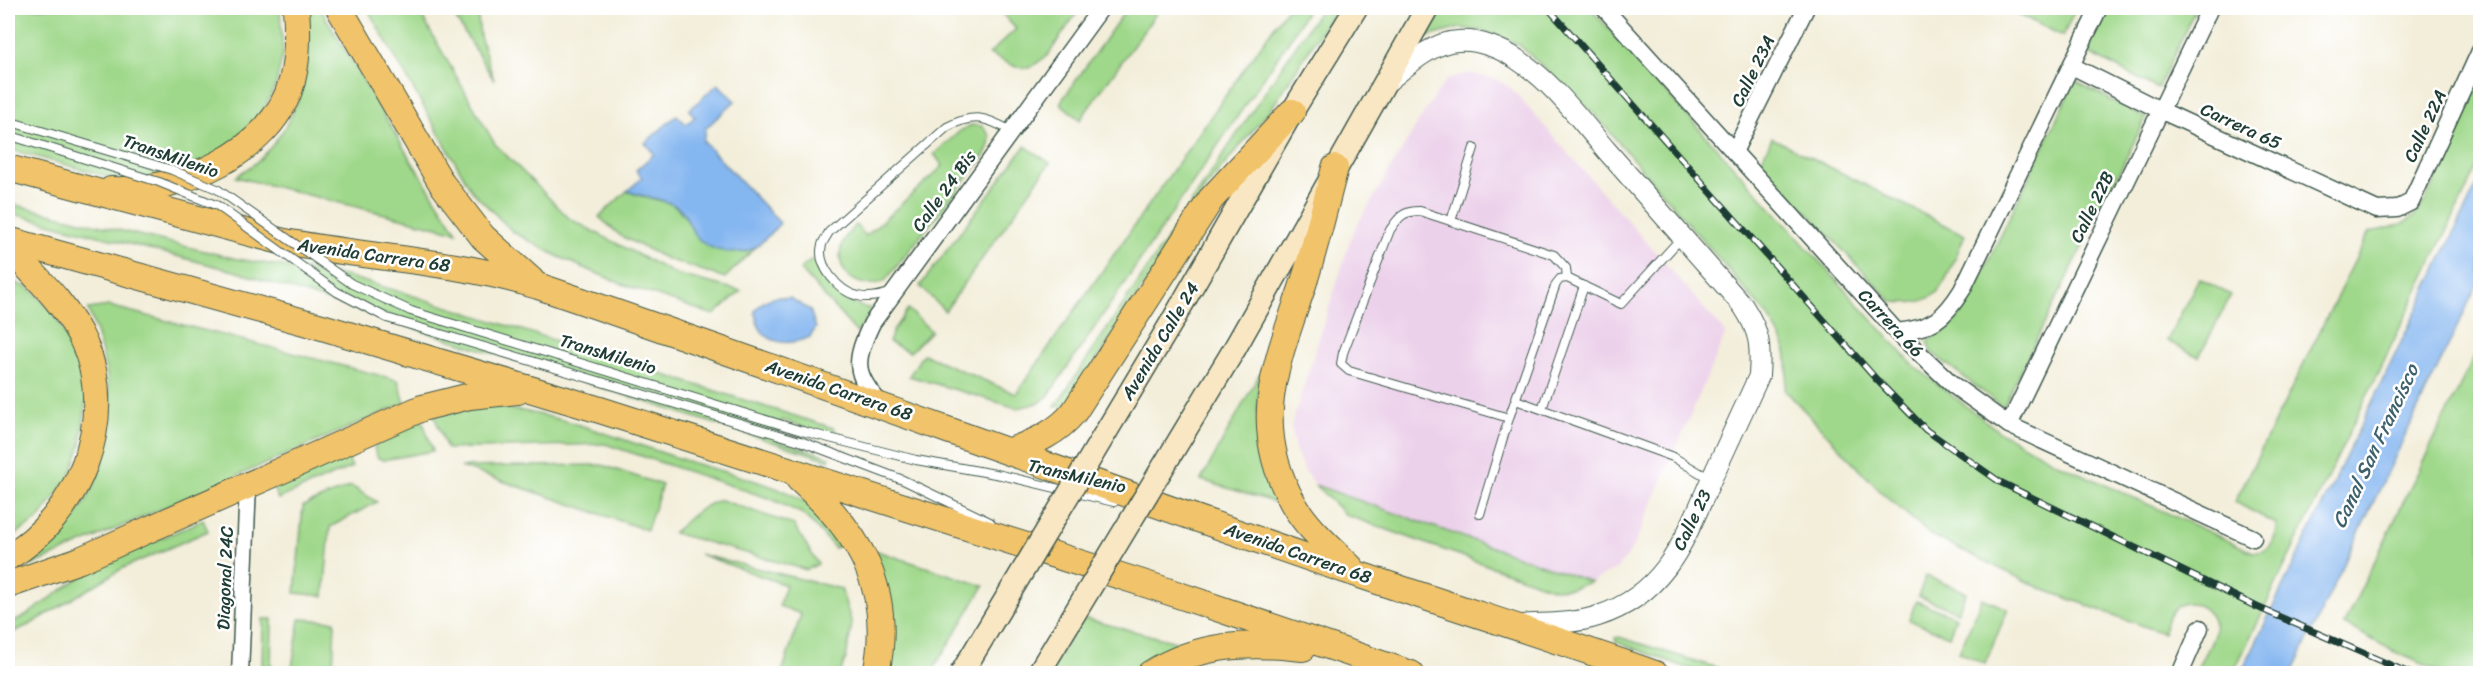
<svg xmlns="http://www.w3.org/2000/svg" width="2488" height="681" font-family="Sriracha,sans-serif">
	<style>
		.built { fill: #ecd1ea }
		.green { fill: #9fd88a; stroke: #5f8a5f; stroke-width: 1.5 }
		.water { fill: #84b6f0; stroke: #527a92; stroke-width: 1.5 }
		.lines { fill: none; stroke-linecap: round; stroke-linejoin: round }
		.service-casing { stroke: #3f584d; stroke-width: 10 }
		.minor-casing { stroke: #3f584d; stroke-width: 19 }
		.tertiary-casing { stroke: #3f584d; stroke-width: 22 }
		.secondary-casing { stroke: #3f584d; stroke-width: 25 }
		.primary-casing { stroke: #3f584d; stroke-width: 28 }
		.service { stroke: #fff; stroke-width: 8 }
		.minor { stroke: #fff; stroke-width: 16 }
		.tertiary { stroke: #fff; stroke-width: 20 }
		.secondary { stroke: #f9e7c3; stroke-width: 22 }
		.primary { stroke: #f1c36a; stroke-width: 26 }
		.rail-casing { stroke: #1f3d34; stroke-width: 7 }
		.rail { stroke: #fff; stroke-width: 4.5; stroke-dasharray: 14; stroke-linecap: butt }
		.service-bridge-casing { stroke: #3f584d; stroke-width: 10; stroke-linecap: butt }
		.secondary-bridge-casing { stroke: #3f584d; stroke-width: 25; stroke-linecap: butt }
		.service-bridge { stroke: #fff; stroke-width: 8 }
		.secondary-bridge { stroke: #f9e7c3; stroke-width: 22 }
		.labels { text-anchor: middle; stroke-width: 5; stroke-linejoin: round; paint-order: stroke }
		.street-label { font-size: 18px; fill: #1f3d34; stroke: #fff }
		.water-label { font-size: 20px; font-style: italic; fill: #3d616c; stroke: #fff }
	</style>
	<rect width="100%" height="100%" fill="#fff"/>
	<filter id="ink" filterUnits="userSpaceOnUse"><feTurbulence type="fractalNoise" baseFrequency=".0167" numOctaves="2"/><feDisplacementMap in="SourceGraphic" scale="12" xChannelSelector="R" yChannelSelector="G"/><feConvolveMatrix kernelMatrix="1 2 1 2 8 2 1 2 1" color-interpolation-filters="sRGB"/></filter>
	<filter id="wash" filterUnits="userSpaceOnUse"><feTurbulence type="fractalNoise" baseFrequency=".008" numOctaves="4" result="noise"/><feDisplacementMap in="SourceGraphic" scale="24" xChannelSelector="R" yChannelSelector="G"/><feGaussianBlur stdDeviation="1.35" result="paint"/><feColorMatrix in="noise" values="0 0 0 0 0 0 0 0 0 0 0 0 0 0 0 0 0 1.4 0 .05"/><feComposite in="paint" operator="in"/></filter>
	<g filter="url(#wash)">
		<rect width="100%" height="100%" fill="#f3eeda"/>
		<path class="built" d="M1469,73L1495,79L1511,88L1726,333L1635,543L1628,556L1617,568L1591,582L1315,485L1304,470L1295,449L1291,426L1353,232L1425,111L1446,80Z"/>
		<g class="green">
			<path d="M8,8H280L283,54L276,84L261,115L243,135L215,157L152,179L113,178L8,149Z"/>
			<path d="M305,8H320L412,162L457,232L236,177C244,170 255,165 262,157C302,115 315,63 305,8Z"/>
			<path d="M367,8H417L495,144L570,219L675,274L741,291L714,315L619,283L557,256L513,232L472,191Z"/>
			<path d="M449,8H477L480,36L494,80Z"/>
			<path d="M997,8H1080L1048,55L1030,68L1016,67L989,54L1016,29Z"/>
			<path d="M1127,8H1160L1080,120L1060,103Z"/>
			<path d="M1287,8H1308L1292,36L1048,396L1039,403L1017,408L909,376L923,354L1016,394Z"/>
			<path d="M1321,8H1336L1273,106L1206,187L1068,405L1055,407Z"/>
			<path d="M1444,8H1590L1914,366L2000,432L2055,462L2253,552C2272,553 2276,540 2276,524L2235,502L2369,232C2385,229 2400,227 2413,217C2431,202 2469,106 2480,79V162L2233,673H2195C2201,661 2210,648 2214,635C2221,607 2173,581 2163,633L2042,589L1931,535L1880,491L1785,390C1791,352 1787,346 1766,314L1595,115L1518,44L1487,32L1460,28L1427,37Z"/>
			<path d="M2005,8H2076L2063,36Z"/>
			<path d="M2109,8H2196L2158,89L2087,52Z"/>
			<path d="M2075,81L2146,118L2003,407L1931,352L1927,341L1951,326L1966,308Z"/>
			<path d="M971,125L982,126L990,136L989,146L983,158L885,281C848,296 822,255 856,225L866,236L943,166L934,154L960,131Z"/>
			<path d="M1772,138L1965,235C1958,250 1946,286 1934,295C1922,304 1906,303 1892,302L1760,163Z"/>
			<path d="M1025,146L1050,163L945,311L920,286Z"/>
			<path d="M627,191C665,207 674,191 694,233L742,252L756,247L725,278L667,259L621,236L599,217Z"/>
			<path d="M12,204L237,259L345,276L401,292L833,428L837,432L838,438L782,420L777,440L830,457L829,460L234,271L10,213Z"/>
			<path d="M813,259C826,285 843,305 873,309L857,333L800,269Z"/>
			<path d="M2199,278L2231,295L2199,357L2167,341Z"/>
			<path d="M8,280L29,288L54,313L70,345L87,391L81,445L70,476L39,519L8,539Z"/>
			<path d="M109,306L398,380L405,403L30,566C47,547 68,528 82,507C122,443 114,377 88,309Z"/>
			<path d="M908,309L931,331L910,352L889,342L894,329Z"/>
			<path d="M2480,345V673H2444L2395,652L2344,624Z"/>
			<path d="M1260,373C1253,427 1260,454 1280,504L1201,480Z"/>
			<path d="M480,406C554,410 620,440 690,462C722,472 785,486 810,505C822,515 833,530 844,542L835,548L803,514L771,499L605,444L447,449L434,415Z"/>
			<path d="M422,419L433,451L383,460L378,458L374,449L378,440Z"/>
			<path d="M346,453L352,467L278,499L272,485Z"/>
			<path d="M602,465L662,485L647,530L461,467Z"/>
			<path d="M1315,485L1591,582L1572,588L1554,589L1346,515Z"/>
			<path d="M351,486L377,502L330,527L324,596L295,593L303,506Z"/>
			<path d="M721,500L794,525L818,564L807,570L673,533C688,519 701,505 721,500Z"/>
			<path d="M203,520L208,531L123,568L31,624L8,634V624L25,616L93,568Z"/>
			<path d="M871,549L984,586L931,673H883Z"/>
			<path d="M699,554L841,589L852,624L846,658L840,673H782L801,614L779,606L786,585Z"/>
			<path d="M1926,576L1966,592L1958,612L1918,596Z"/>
			<path d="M1982,598L2008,609L1985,664L1959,652Z"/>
			<path d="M1916,601L1956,617L1949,636L1909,620Z"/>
			<path d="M1082,618L1184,644L1164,653L1133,673L1049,674Z"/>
			<path d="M263,619H272L271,673H262Z"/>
			<path d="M300,619L335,621L333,669L321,673H291Z"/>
			<path d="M1619,637L1733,673H1701L1616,642L1615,638Z"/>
		</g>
		<g class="water">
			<path d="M718,84L735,101L706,128L703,141L780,223C773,231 765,240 757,246C739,259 705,251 694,233C688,224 686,212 676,206C666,199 642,197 627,191L642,178L636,170L654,154L645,143L677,115L686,124L695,117L689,110Z"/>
			<path d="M2480,179V279L2292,673H2241Z"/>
			<path d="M780,297L790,298L810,310L816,328L810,337C784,348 758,343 755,311C762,301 768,298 780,297Z"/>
		</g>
	</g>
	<g filter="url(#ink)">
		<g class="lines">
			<defs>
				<g id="service">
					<path d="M1451,221L1474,148"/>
					<path d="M892,292C881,296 870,299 858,296C839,292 816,265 822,245C823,241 827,236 829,232L947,127C974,113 986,117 1011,131"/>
					<path d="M1516,400L1673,457L1712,480"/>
					<path d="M1542,409L1584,286"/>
					<path d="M1509,418L1349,371L1341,364L1343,353L1390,230C1399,217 1403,211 1420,211L1554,255L1566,268L1567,278"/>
					<path d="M802,431L916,460L1001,475L1114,502"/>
					<path d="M800,441L903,480L990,522"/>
					<path d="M1480,514L1509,418L1556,284L1560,279L1567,278L1621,304L1682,237"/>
				</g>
				<g id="minor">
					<path d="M1604,8L1897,332L1953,385L2009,425L2253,538"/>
					<path d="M2072,66L2160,110L2377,210L2397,209L2411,202L2480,51"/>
					<path d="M1734,152L1806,8"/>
					<path d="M1897,332C1932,328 1944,319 1962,290L2099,8"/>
					<path d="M881,404C853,374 854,360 872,323L1101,8"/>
					<path d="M2009,425L2210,8"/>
					<path d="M240,674L248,485"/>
					<path d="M2180,674L2200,628"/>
				</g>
				<path id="tertiary" d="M1388,81C1407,66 1432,42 1458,41C1478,39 1502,49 1518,60C1554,83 1580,120 1607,151C1652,203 1698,254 1743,306C1760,332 1761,345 1759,376C1743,411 1727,445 1711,480C1685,539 1666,594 1598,616C1574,624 1546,623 1521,625"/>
				<g id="secondary">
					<path d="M1173,320L1292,112L1356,8"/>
					<path d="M1235,348L1427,8"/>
				</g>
				<g id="primary">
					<path d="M339,8L442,184L483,237L531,280"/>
					<path d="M8,168L280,241C366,258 454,260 538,286C812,379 1083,481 1357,574C1456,608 1556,639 1655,674"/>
					<path d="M1335,168C1324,208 1315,249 1302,288C1276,365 1249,425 1293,503C1307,528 1331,548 1351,568"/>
					<path d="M111,190C178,193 274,152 292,81C298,57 298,32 296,8"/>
					<path d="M8,240L322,327L600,410L1158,588L1411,674"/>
					<path d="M8,247C35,276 68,306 84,343C118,419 78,517 8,557"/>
					<path d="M1010,451C1035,442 1057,433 1074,412L1211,199L1292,112"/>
					<path d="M799,479C860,533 894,589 876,674"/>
					<path d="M8,585L80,560L422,408L470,396L518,391"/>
					<path d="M1150,674C1198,643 1249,642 1303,648"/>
				</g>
			</defs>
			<use href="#service" class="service-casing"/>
			<use href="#minor" class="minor-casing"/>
			<use href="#tertiary" class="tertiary-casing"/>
			<use href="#secondary" class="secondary-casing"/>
			<use href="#primary" class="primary-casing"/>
			<use href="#service" class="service"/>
			<use href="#minor" class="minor"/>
			<use href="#tertiary" class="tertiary"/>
			<use href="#secondary" class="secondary"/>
			<use href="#primary" class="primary"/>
			<defs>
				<path id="rail" d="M1548,8L1876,379L1926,430L2000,482L2257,607L2411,674"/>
			</defs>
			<use href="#rail" class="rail-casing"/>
			<use href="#rail" class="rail"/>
			<defs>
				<g id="service-bridge">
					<path d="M8,121L172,170L217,189L352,284L411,311L802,431"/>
					<path d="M8,135L159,182L218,206L337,292L387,318L800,441"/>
				</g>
				<g id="secondary-bridge">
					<path d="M961,674L1173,320"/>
					<path d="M1038,674L1235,348"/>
				</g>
			</defs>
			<use href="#service-bridge" class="service-bridge-casing"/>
			<use href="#secondary-bridge" class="secondary-bridge-casing"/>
			<use href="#service-bridge" class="service-bridge"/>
			<use href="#secondary-bridge" class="secondary-bridge"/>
		</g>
	</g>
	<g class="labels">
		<g class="street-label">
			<text transform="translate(1753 71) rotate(-64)" y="6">Calle 23A</text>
			<text transform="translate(2241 126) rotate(25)" y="6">Carrera 65</text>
			<text transform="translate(2425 126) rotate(-65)" y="6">Calle 22A</text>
			<text transform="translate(171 156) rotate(19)" y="6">TransMilenio</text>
			<text transform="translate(944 191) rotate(-54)" y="6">Calle 24 Bis</text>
			<text transform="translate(2092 207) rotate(-64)" y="6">Calle 22B</text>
			<text transform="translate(374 255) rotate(8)" y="6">Avenida Carrera 68</text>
			<text transform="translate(1891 323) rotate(47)" y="6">Carrera 66</text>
			<text transform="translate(1160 341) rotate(-59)" y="6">Avenida Calle 24</text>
			<text transform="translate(608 354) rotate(17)" y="6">TransMilenio</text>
			<text transform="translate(839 390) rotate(19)" y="6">Avenida Carrera 68</text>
			<text transform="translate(1077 476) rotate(13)" y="6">TransMilenio</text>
			<text transform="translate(1692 520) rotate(-64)" y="6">Calle 23</text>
			<text transform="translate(1298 553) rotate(19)" y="6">Avenida Carrera 68</text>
			<text transform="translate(225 578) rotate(-88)" y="6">Diagonal 24C</text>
		</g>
		<g class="water-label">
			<text transform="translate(2375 446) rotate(-65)" y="7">Canal San Francisco</text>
		</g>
	</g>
	<rect width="2488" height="681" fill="none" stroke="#fff" stroke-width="30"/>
</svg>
